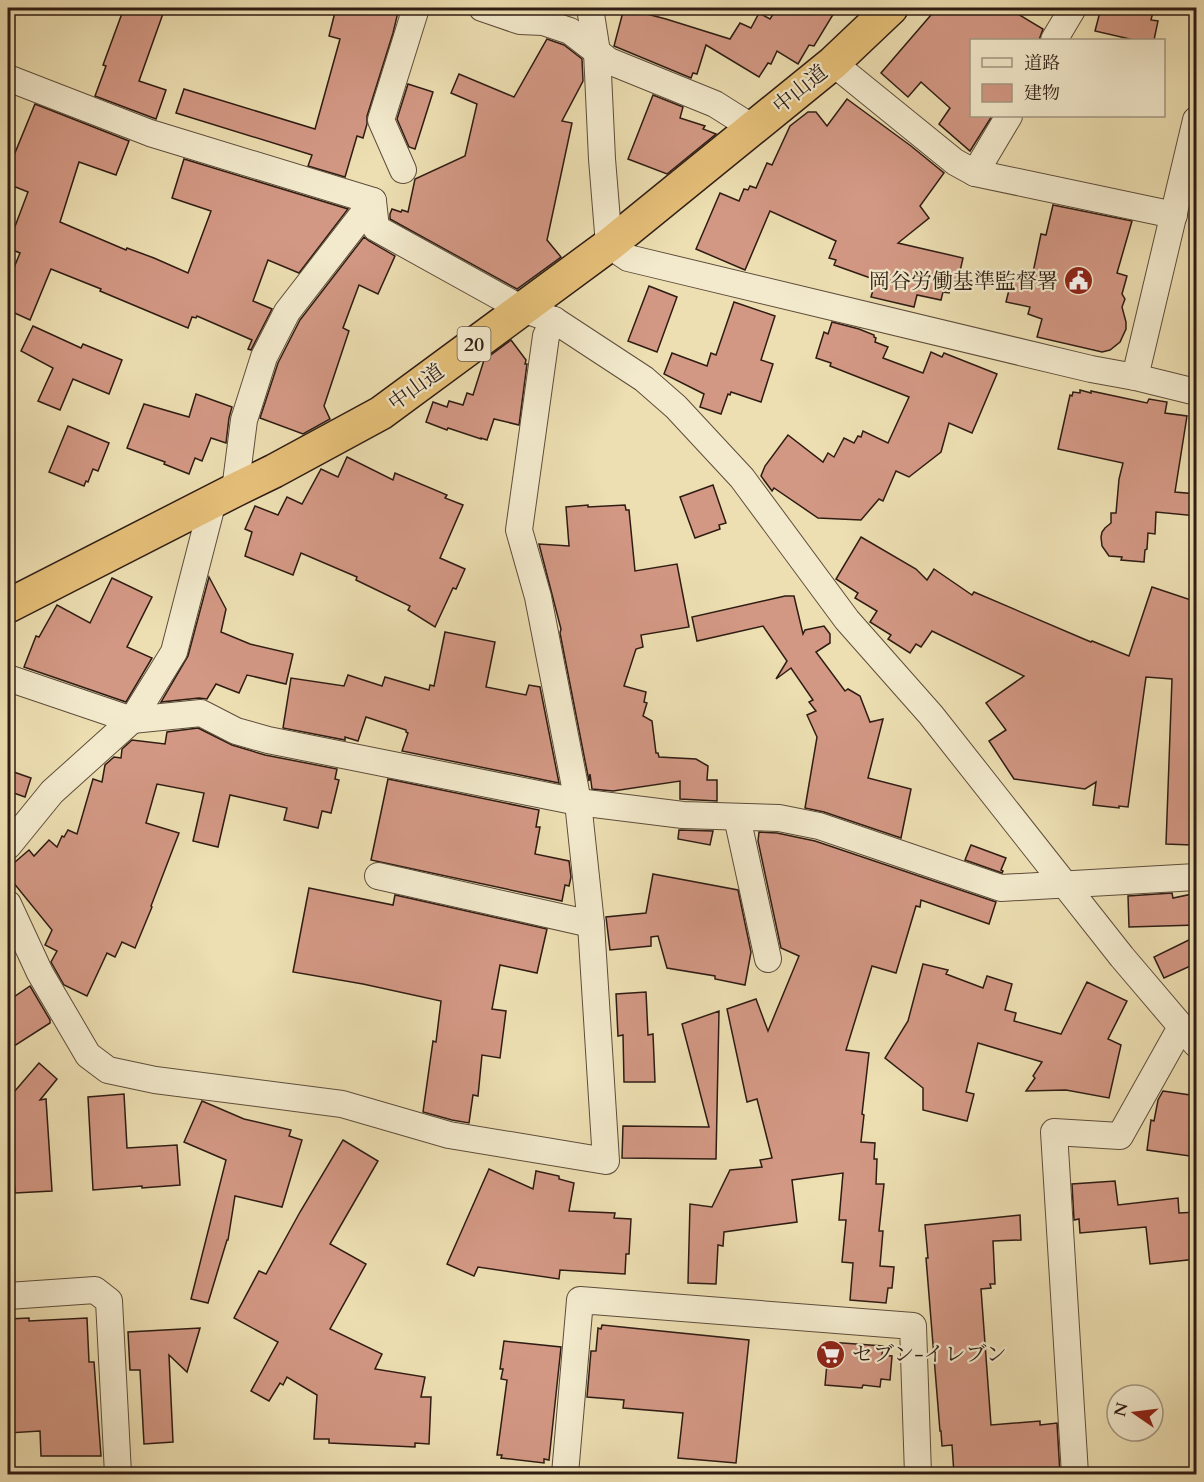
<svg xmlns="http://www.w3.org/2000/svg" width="1204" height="1482" font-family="Cardo,'Noto Serif JP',serif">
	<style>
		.building { fill: #d39884; stroke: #2e1c13; stroke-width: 1.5 }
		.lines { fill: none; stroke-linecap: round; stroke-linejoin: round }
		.street-casing { stroke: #5e4d3b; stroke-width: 28 }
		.highway-casing { stroke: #2e1c13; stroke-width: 36 }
		.street { stroke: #f3eacd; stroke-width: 26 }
		.highway { stroke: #e6c079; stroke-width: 33 }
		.labels { text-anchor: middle; stroke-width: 4.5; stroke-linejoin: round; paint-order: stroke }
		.shield { fill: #f3eacd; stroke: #695a4b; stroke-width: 1.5 }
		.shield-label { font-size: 20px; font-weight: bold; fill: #2e1c13 }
		.street-label { font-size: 21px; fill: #2e1c13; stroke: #f3eacd }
		.poi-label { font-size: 21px; fill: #2e1c13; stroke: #f3eacd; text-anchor: end }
	</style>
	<rect width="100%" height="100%" fill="#eddfb2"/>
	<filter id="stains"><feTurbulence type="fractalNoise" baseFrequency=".00333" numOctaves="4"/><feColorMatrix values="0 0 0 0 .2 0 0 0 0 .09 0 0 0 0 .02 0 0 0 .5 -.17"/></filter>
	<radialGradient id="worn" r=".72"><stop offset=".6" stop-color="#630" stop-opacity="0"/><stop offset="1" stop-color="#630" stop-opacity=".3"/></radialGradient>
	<g class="building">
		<path d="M124,8H165L139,81L166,90L156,119L95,96L106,66L103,65Z"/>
		<path d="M336,8H399L393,33L367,116V124L363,138L357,136L345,177L308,166L312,155L176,113L184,89L315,129L340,39L329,36Z"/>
		<path d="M624,8L666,19L730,39L740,23L751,28L759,13L770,19L777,8H837L814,46L809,45L798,64L777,51L771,64L768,63L759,77L706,45L697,74L693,73L691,78L614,46Z"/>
		<path d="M937,8H1008L1043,29L1039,40H972V116H992L970,151L939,124L950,108L921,82L908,97L881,73Z"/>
		<path d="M1101,8H1154L1151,20L1158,21L1154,40H1134L1095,31Z"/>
		<path d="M547,39L564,45L582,59L583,81L562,121L572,123L547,240L561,257L517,289L390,219V214L392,209L401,212L402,210L408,212L415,179L465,156L477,104L451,93L459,74L514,97Z"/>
		<path d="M408,84L433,92L415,149L409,147L397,119Z"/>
		<path d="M653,95L683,107L680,118L705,126L703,129L716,134L667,174L628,159Z"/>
		<path d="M847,99L911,146L944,173L920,206L929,218L898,243L963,258L958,280L952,279L949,293L943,292L941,300L917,295L914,307L871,297L876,280L834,265L836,260L829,258L836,241L770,211L745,270L696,249L720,193L739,201L744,189L748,190L750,186L756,188L767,163L772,165L790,126L808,112H816L827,126Z"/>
		<path d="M35,104L129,141L116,175L79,162L60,222L126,250L127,248L154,258L188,273L211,211L172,198L184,159L348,209L299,273L268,260L253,301L272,309L251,350L248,349L252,340L197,316L196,318L192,317L188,328L100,291L101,289L51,269L30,320L8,310V282L20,253L8,248V245L28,192L8,184V170Z"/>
		<path d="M1053,205L1132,221L1117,273L1127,276L1122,294L1125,299L1122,307L1126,322V329L1120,342L1110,350L1102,352L1037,337L1042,319L1028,314L1030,307L1006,302L1012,278L1031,282L1041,234L1046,235Z"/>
		<path d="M364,237L369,241L395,256L378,294L359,285L343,328L349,331L324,406L330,419L303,434L260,418L278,363L300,320Z"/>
		<path d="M649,286L677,297L657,352L628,341Z"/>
		<path d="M734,302L775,316L761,360L773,364L761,402L731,392L730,395L728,394L721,414L700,407L704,394L664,374L672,353L707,366L711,353L716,355Z"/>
		<path d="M832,322L859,329L874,335V337L876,338L875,342L888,347L883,358L923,373L931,352L942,357L944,353L997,374L972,433L949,423L941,452L909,477L896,471L883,501L879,499L861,520L818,518L774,488L772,491L761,476L765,466L788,435L823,462L828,453L834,457L844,438L854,443L858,436L861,437L863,431L888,443L909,397L830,366L831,363L816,358L824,332L828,334Z"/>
		<path d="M33,326L81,348L83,344L122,360L109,394L73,379L60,410L38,401L53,368L21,351Z"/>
		<path d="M511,340L526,360L525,364H527L519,425L494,419L487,440L481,438V439L448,428L447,430L426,422L433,402L447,407L449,401L463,405L467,393L473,395L484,360Z"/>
		<path d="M1080,390L1091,393V391L1147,403L1149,399L1167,402L1165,413L1187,416L1175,492L1197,494V516L1156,512L1155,534L1148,533L1147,549L1145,550L1144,562L1121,560L1122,557L1109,556L1102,546L1101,537L1102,532L1105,528L1111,523V513H1116L1119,479L1123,463L1058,449L1070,395L1072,396L1073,392L1080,393Z"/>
		<path d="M196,394L232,407L229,418L226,443L211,438L202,461L195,458L189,474L164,464L165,462L127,448L144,404L189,417Z"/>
		<path d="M68,426L109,443L98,471L93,469L88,482L86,481L84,486L49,472Z"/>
		<path d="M347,457L393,480L395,473L447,495L445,498L463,505L440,558L465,569L456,589L453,588L435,627L408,610L410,606L356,580L357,577L301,553L293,575L245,556L252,532L245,529L255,506L278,515L287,497L302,504L321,469L338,477Z"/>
		<path d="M713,485L726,523L719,525L720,529L695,538L680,497Z"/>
		<path d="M588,505V507L625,505L626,510H629L635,571L677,564L689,627L641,635L643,647L636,649L624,686L646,692L644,702L647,703L643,716L652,721L656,753H658L659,757L696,759L708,766L707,780H717V801L680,799V781L613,791L592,789L590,774L589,781L560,633L561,629L539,544L569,546L566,507Z"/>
		<path d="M861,537L916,569L927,580L934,569L972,595L974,592L1091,642L1092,641L1129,656L1152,587L1197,602V797L1193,795L1191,845L1166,844L1172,679L1146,677L1128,807L1119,806V808L1093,805L1096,782L1085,789L1014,779L989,741L1006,730L986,703L1024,676L932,631L921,647L916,644L910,653L888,639L891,635L870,622L877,611L855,598L858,593L836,579Z"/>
		<path d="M209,577L226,609L221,632L250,644L293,654L286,684L247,675L239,693L216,684L207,699L199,698L161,702L188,656Z"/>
		<path d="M112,578L152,597L127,647L152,658L126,702L24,667L36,636L39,637L57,605L90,623Z"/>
		<path d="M785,596H794L803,634L805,630L824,626L830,634V643L816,652L845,691L848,689L860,696L870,722L883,719L868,778L911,789L901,838L824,812L805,808L817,737L807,715L816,711L809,702L813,700L791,668L776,679L787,661L763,626L697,641L692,617Z"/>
		<path d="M445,632L495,642L486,687L526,695L529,685L540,687L559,783L402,751L408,733L406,732V730L366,717L358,741L345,737V740L283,728L291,678L344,686L348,675L382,686L385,677L429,690L430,685L434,686Z"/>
		<path d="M198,728L232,745L265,755L337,769L335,779L339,780L331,813L322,811L318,828L284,820L287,808L230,795L218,847L193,841L204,793L157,784L146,823L179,833L151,906L152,907L135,948L122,942L115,957L107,953L87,996L64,985L51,962L57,951L45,945L52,930L8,876V868L29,850L34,856L49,840L57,847L62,836L64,837L68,830L77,834L93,779L102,782L105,765L114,757L121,758L122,749L132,740L165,744L167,732Z"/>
		<path d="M8,770L31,778L25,797L8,791Z"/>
		<path d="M388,779L539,810L536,827H540L535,854L569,861L571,877L569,886L565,885L562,901L371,860Z"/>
		<path d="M679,830L713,831L710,845L678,839Z"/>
		<path d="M759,832L777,833L815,841L996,902L989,924L921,900L920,907L916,906L896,973L872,966L846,1050L869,1053L862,1114L864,1115L861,1142L875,1143L874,1159H877L876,1184H884L879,1231H883L880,1266L894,1267L892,1288H888L886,1303L850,1300L853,1263L842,1262L846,1220H839L843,1173L792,1180L797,1222L724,1232L723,1246L718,1245L716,1284L688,1283L690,1204L712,1207L730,1170L762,1167L760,1160L772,1158L757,1099L747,1102L727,1009L756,999L768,1031L799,956L781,948L758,841Z"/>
		<path d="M971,845L1006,858L1001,870L1003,871L1002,873L965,860Z"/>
		<path d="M653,874L738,890L751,952L745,985L715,979V976L667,968L658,936L651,937V946L610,950L606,917L646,913Z"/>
		<path d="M309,888L393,905L395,895L547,929L537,973L500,965L492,1009L506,1011L500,1058L482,1055L478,1096L473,1095L469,1123L452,1120L423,1112L433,1041L436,1042L441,1001L363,984L293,972Z"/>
		<path d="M1172,893L1173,898L1197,893V925L1129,927L1128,896Z"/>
		<path d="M1197,936V963L1164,978L1154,957Z"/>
		<path d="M923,964L948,970L946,974L983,988L987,976L1012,984L1005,1010L1016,1013L1014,1021L1061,1034L1087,982L1127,1001L1108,1039L1121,1045L1109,1098L1066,1090L1026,1091L1035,1078L1033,1076L1042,1062L978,1043L966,1092L974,1094L967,1121L923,1110V1088L885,1058L908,1021Z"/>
		<path d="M30,986L50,1020V1023L8,1050V1001Z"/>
		<path d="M646,992L648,1035L653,1034L655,1082H624L623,1035L618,1036L616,994Z"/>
		<path d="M719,1011L716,1159L622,1158L623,1126L709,1127L682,1024Z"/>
		<path d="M39,1063L57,1079L40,1100L46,1099L52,1191L15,1193L11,1145H8V1099Z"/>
		<path d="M1163,1091L1197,1096V1157L1147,1150L1151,1120L1154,1121L1158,1100Z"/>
		<path d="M124,1094L127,1148L177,1145L180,1185L142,1188V1186L93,1190L88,1097Z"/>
		<path d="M202,1101L244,1119L291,1130L289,1136L302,1140L282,1207L235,1196L228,1240H227L208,1303L191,1299L226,1160L184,1142Z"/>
		<path d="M343,1140L378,1161L330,1244L366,1264L330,1329L382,1354L375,1369L425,1377L421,1397H431L429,1444L415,1443V1447L329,1443V1439H314L317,1395L287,1377L283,1385L280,1383L269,1401L251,1391L278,1342L234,1318L259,1271L266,1274L300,1212Z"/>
		<path d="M489,1169L533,1189L536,1171L559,1176V1179L574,1183L569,1211L615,1213L614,1218L631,1219L629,1254H626L625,1274L560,1270L559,1279L478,1267L474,1276L447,1264Z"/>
		<path d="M1115,1181L1118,1205L1178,1198L1179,1213L1197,1212V1259L1150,1264L1146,1227L1080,1233L1079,1219L1074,1220L1072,1184Z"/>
		<path d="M1020,1215L1021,1240L993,1241L995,1284H990L991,1288L981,1289L991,1425L1040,1421V1425L1057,1423L1060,1474H954L952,1445L942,1446L941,1431H940L926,1258H928L925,1225Z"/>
		<path d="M29,1318V1321L87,1318L89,1362H94L101,1456H41L40,1431L8,1433V1319Z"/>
		<path d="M602,1325L749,1340L736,1463L678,1458L683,1413L623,1408L624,1400L587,1397L591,1351H596L598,1328L601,1329Z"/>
		<path d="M200,1328L187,1372L169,1355L173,1442L144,1444L140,1370H130L128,1332Z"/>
		<path d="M504,1341L561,1347L549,1460L544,1459V1463L501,1458L502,1455H497L507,1380L501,1379L503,1369H500Z"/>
		<path d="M829,1342L883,1346L882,1355L892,1356L890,1380L881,1379L880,1387L863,1385L862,1388L825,1385Z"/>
	</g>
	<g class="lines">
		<defs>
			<g id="street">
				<path d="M482,8L520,21L543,22L570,31L609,61L715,104L753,128"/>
				<path d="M590,8L597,52L602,159L609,245L628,258L1091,369L1135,377L1196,392"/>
				<path d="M1054,40L1073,8"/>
				<path d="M833,63L955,162L975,173L1174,215"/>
				<path d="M8,78L150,133L373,201L376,228L522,309L554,320L644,379L676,407L742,478L847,620L931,715L1122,957L1196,1044"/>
				<path d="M403,170L381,120L416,8"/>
				<path d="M975,173L1009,116"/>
				<path d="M1135,377L1196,120"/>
				<path d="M235,490L244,420L264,357L287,312L373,201"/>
				<path d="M8,678L132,720L201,713L236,731L268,740L578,802L683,815L779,818L819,826L1001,888L1196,877"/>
				<path d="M737,817L768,959"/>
				<path d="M8,846L52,792L132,720L174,652L213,501"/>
				<path d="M378,876L591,924"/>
				<path d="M8,904L40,973L88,1055L108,1070L155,1080L342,1104L449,1135L606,1161L591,924L578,802L538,597L519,530L546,336L554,320"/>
				<path d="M8,1296L95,1290L109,1301L118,1474"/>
				<path d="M565,1474L580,1300L913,1326L918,1474"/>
				<path d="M1075,1474L1054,1132L1120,1136L1181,1027"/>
			</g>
			<path id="highway" d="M8,606L235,490L274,471L381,413L609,245L833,63L891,8"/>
		</defs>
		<use href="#street" class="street-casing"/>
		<use href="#highway" class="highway-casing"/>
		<use href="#street" class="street"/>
		<use href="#highway" class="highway"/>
	</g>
	<defs>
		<symbol id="civic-disc" viewBox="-11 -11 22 22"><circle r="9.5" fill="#8f2418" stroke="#f3eacd"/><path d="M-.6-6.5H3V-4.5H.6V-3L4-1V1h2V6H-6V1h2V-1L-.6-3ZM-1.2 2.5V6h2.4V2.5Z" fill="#fff"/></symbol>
		<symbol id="supermarket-disc" viewBox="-11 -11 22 22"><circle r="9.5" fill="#8f2418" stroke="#f3eacd"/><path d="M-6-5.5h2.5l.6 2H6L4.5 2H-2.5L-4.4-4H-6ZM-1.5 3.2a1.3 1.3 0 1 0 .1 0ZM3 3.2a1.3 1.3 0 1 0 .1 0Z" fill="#fff"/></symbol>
	</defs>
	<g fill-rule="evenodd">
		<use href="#civic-disc" x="1062" y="264" width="33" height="33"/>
		<use href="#supermarket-disc" x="814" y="1338" width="33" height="33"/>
	</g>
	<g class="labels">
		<rect class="shield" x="457.5" y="327" width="33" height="34" rx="4.5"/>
		<g class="shield-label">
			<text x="474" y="351">20</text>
		</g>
		<g class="street-label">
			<text transform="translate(800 89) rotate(-39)" y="7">中山道</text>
			<text transform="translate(416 387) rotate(-36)" y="7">中山道</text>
		</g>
		<g class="poi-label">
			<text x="1058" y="288">岡谷労働基準監督署</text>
			<text x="852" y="1361" text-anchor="start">セブン-イレブン</text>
		</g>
	</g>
	<rect width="1204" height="1482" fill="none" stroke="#eddfb2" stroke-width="30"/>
	<rect x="9" y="9" width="1186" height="1464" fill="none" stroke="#2e1c13" stroke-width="3"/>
	<rect x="15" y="15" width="1174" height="1452" fill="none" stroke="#2e1c13" stroke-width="1.5"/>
	<rect x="970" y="39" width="195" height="78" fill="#f3eacd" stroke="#a49883" stroke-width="1.5"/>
	<rect x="982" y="58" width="30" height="9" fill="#f3eacd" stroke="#a49883" stroke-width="1.5"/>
	<text x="1024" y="69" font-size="18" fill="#2e1c13">道路</text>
	<rect x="982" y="84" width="30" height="18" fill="#d39884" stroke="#a49883" stroke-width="1.5"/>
	<text x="1024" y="99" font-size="18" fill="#2e1c13">建物</text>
	<g transform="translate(1135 1413) rotate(284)"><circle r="28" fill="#f3eacd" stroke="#a49883" stroke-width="1.5"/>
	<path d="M0-4.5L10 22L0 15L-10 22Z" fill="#8f2418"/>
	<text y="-9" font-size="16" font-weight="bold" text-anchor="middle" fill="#2e1c13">N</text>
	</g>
	<rect width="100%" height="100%" filter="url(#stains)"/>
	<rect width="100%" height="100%" fill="url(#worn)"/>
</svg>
